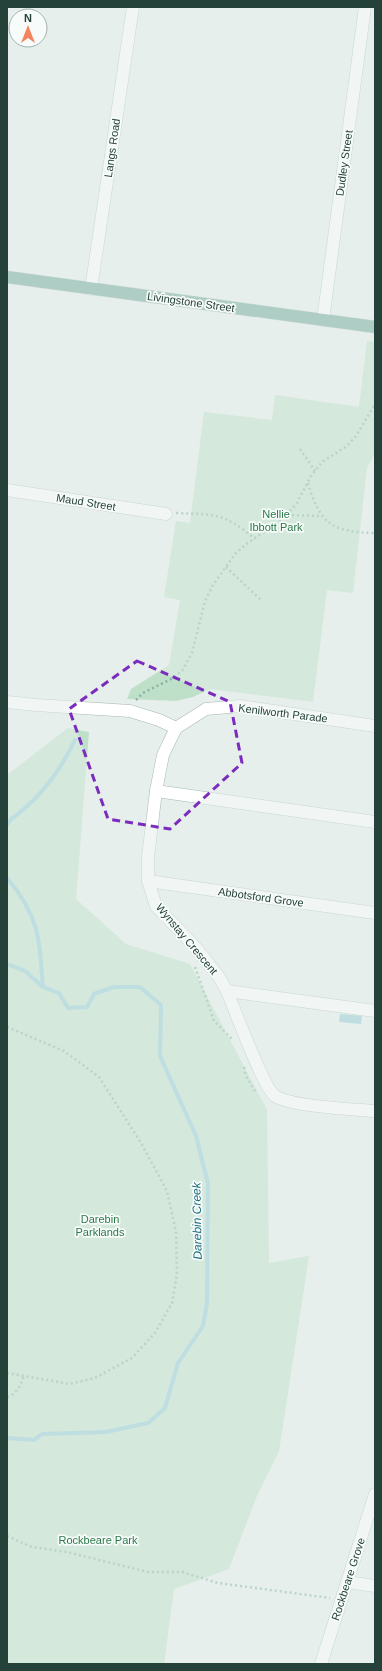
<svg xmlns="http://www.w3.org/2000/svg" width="382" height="1671" font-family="Arial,sans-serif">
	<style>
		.green { fill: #bfe0c8 }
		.water { fill: #8ec9d4 }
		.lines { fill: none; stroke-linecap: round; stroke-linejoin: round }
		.stream { stroke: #8ec9d4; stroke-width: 4 }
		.minor-casing { stroke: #a8b8b2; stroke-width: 13 }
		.major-casing { stroke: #c2cac8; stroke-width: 13 }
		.path { stroke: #86b3a5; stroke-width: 2.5; stroke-dasharray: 2 3; stroke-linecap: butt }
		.minor { stroke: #fff; stroke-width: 12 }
		.major { stroke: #6aa596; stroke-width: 12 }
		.marked { fill: none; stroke: #7b2cbf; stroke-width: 3; stroke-dasharray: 8 5; stroke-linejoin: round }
		.labels { text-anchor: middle; stroke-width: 3.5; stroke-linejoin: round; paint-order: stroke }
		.street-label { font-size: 11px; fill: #24423a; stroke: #f7fbf9 }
		.park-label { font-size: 11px; fill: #2d7a4b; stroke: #f7fbf9 }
		.water-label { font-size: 12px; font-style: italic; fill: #1c6f80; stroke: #f7fbf9 }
	</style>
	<rect width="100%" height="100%" fill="#e6efeb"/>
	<g class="green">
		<path d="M367,341L375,342V453L367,468L353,593L327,590L313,702L210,689L193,697L176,701L127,699L131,689L169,665L180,600L164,597L176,521L190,523L204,412L272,420L275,395L359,407Z"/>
		<path d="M68,728L89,732L76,899L126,944L190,964L267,1110L269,1263L309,1256L279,1451L257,1496L229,1569L174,1589L164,1664H7V775Z"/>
	</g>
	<path class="water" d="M340,1014L362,1016L361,1024L339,1022Z"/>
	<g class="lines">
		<g class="stream">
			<path d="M7,825L11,819C40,799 60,771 75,740"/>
			<path d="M7,878C19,892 31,911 36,929C41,947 41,968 43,987"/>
			<path d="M7,964L25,971L43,987L59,993L68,1008L87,1007L94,994L114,987H140L161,1005L160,1056L196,1136L208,1184L207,1303L203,1326L178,1363L165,1408L148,1423L106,1432L42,1434L34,1440L7,1438"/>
		</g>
		<defs>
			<g id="minor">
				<path d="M91,289L133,7"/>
				<path d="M323,320L365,7"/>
				<path d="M7,490L166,514"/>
				<path d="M7,702L36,705L130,711L159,720L176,728"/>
				<path d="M176,728L163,755L156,791L148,857V881L156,906L197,949L219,977L227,991C234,1008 264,1089 275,1096C293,1107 352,1109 375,1111"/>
				<path d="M176,728L206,709L240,706L375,726"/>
				<path d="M156,791L375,822"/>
				<path d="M148,881L375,913"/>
				<path d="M227,991L375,1011"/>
				<path d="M347,1582L375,1586"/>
				<path d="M321,1664L375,1494"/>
			</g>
			<path id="major" d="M7,277L375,327"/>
		</defs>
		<use href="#minor" class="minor-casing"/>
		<use href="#major" class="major-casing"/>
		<g class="path">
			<path d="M300,449L315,471"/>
			<path d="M308,483C320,525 333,532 375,533"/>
			<path d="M176,513C216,515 223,512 255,539"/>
			<path d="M287,515L321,516"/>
			<path d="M226,567L261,600"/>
			<path d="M136,700L143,693L173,678L182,671L192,653L205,601L213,585L235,554L246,544L283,519L297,503L311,476L322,462L347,446L356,436L375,404"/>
			<path d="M195,967L214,1021L233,1040"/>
			<path d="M7,1027L64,1051L99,1077L141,1143L167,1191L176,1232L177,1274L172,1303L155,1333L132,1358L95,1378L70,1384L7,1373"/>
			<path d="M244,1067L246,1076L255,1091"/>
			<path d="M7,1397C17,1394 20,1386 24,1376"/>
			<path d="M7,1536L32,1547L67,1552L148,1572H182L218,1583L330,1598"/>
		</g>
		<use href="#minor" class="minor"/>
		<use href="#major" class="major"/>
	</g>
	<path d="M0 0H382V1671H0ZM137,661L230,702L242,763L170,829L108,819L69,709Z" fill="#e6efeb" fill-opacity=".55" fill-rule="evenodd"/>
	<path class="marked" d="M137,661L230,702L242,763L170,829L108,819L69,709Z"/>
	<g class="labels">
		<g class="street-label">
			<text transform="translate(112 148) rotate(-82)" y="4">Langs Road</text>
			<text transform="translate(344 163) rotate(-82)" y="4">Dudley Street</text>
			<text transform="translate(191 302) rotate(8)" y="4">Livingstone Street</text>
			<text transform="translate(86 502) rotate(9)" y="4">Maud Street</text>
			<text transform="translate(283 713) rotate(7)" y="4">Kenilworth Parade</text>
			<text transform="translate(261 897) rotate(8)" y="4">Abbotsford Grove</text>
			<text transform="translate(187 939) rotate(50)" y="4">Wynstay Crescent</text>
			<text transform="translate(348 1579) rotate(-72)" y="4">Rockbeare Grove</text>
		</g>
		<g class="park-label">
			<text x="276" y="518">Nellie<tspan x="276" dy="13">Ibbott Park</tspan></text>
			<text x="100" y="1223">Darebin<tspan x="100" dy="13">Parklands</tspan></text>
			<text x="98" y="1544">Rockbeare Park</text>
		</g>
		<g class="water-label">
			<text transform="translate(197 1221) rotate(-91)" y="4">Darebin Creek</text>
		</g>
	</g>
	<rect width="382" height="1671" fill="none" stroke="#24423a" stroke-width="16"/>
	<g transform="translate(28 28)"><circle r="19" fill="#f7fbf9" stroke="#a3b1ad"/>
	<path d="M0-3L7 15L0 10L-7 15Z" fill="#f4845f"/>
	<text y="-6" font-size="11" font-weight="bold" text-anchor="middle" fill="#24423a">N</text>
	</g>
</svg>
